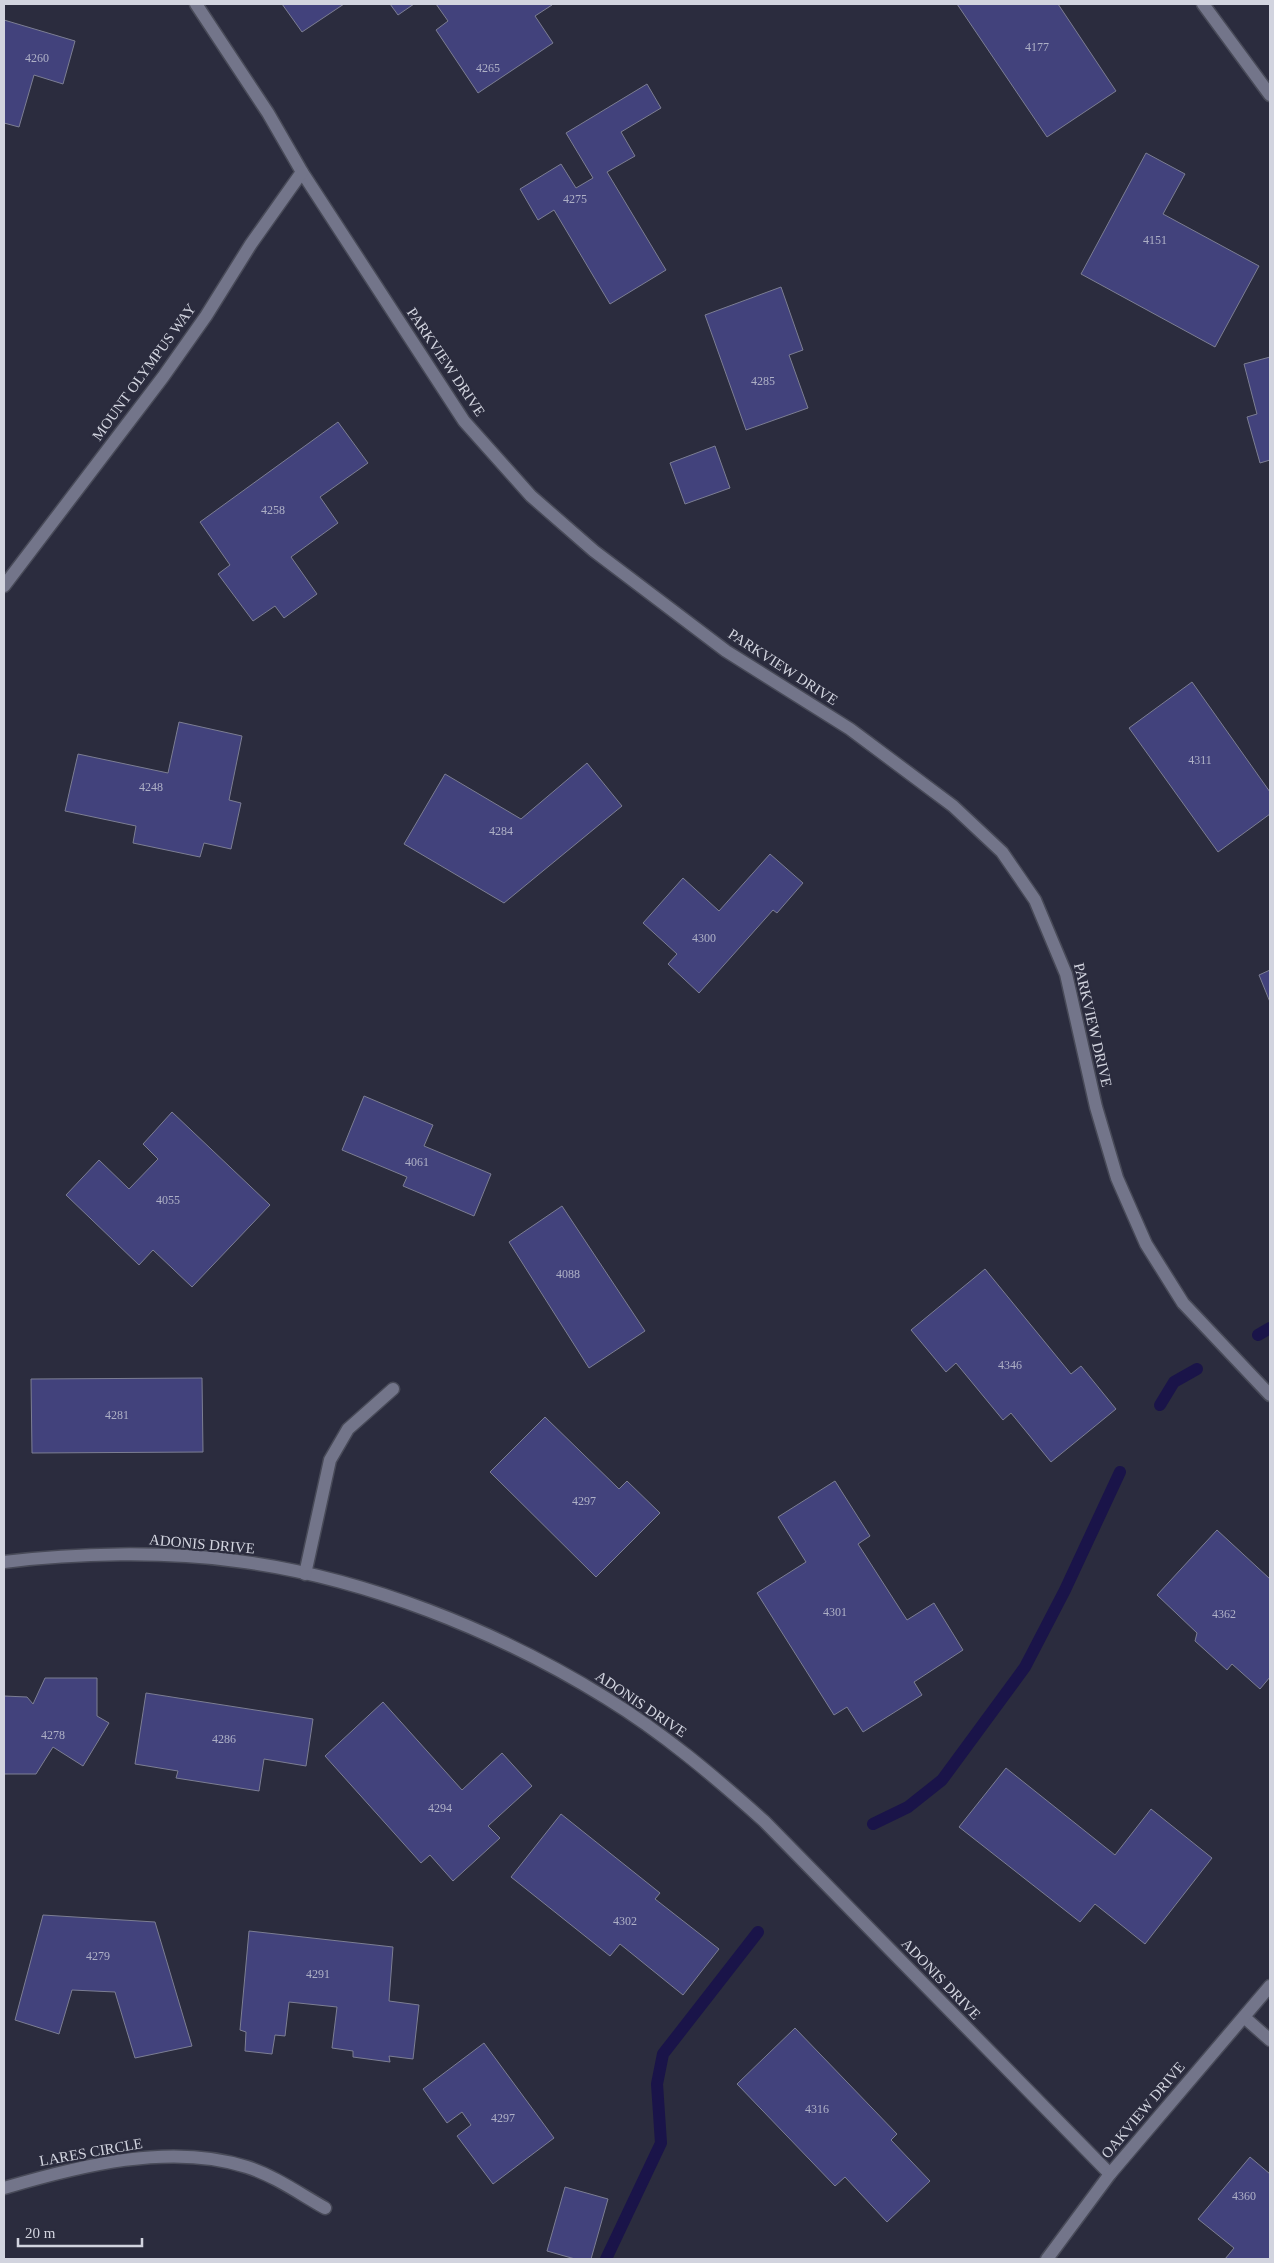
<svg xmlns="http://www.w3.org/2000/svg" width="1274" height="2263" font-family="'Times New Roman',serif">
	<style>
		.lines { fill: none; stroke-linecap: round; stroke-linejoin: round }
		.stream { stroke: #1a1449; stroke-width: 12 }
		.building { fill: #42427c; stroke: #7c7e93 }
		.minor-casing { stroke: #484a58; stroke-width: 15 }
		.tertiary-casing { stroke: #484a58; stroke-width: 15 }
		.minor { stroke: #73758a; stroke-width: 12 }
		.tertiary { stroke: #73758a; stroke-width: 12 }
		.labels { text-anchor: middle; stroke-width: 4.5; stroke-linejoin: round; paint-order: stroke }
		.number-label { font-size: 12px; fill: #aeb0c6 }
		.street-label { font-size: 15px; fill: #d2d4df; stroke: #2b2c3e }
	</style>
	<rect width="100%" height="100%" fill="#2b2c3e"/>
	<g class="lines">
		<g class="stream">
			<path d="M1258,1335L1270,1328"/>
			<path d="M1160,1405L1174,1382L1197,1369"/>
			<path d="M873,1824L908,1807L942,1780L1025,1667L1065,1590L1120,1472"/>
			<path d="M606,2259L661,2143L657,2084L663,2054L758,1932"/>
		</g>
	</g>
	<g class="building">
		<path d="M282,4H344L302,32Z"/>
		<path d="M390,4H414L398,15Z"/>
		<path d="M436,4H551L552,5L535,16L553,43L478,93L436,30L448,21Z"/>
		<path d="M957,4H1058L1116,91L1047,137Z"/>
		<path d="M4,20L75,41L63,84L34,75L19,127L4,123Z"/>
		<path d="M647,84L661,108L621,132L635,156L607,172L666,270L610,304L554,210L538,220L520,189L561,164L576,188L593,178L566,133Z"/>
		<path d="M1146,153L1185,174L1163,214L1259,266L1215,347L1081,274Z"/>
		<path d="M781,287L803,350L789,355L808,408L746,430L705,315Z"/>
		<path d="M1270,357V460L1260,463L1247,417L1257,414L1244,364Z"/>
		<path d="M338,422L368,463L320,497L338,523L291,557L317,594L284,618L275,606L253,621L218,574L230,565L200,522Z"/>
		<path d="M715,446L730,488L685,504L670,463Z"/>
		<path d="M1192,682L1270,792V814L1218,852L1129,728Z"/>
		<path d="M179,722L242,736L229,800L241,803L231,849L204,843L200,857L133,843L136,826L65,811L78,754L168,773Z"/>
		<path d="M587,763L622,806L504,903L404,844L445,774L521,819Z"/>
		<path d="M770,854L803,883L777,913L773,910L699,993L668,964L677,954L643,923L683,878L719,911Z"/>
		<path d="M1270,970V1002L1259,975Z"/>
		<path d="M364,1096L433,1125L424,1146L491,1174L474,1216L403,1186L407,1177L342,1150Z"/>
		<path d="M172,1112L270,1205L192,1287L153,1250L139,1265L66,1195L99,1160L129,1189L158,1159L143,1144Z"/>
		<path d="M562,1206L645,1331L589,1368L509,1242Z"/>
		<path d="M985,1269L1071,1374L1081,1366L1116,1409L1051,1462L1011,1413L1003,1420L956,1363L946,1372L911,1330Z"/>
		<path d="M202,1378L203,1452L32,1453L31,1379Z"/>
		<path d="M545,1417L619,1489L627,1481L660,1513L596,1577L490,1472Z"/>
		<path d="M835,1481L870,1536L858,1544L907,1620L934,1603L963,1650L914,1682L922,1695L863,1732L847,1707L834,1715L757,1593L806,1562L778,1517Z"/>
		<path d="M1217,1530L1270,1579V1677L1260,1689L1232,1664L1227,1670L1195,1641L1197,1633L1157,1595Z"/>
		<path d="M45,1678H97V1716L109,1723L83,1766L53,1747L36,1774H4V1696L27,1697L33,1704Z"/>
		<path d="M146,1693L313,1719L306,1766L264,1759L259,1791L176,1778L178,1771L135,1764Z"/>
		<path d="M383,1702L462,1790L502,1753L532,1786L488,1826L500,1838L453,1881L430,1855L421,1863L325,1756Z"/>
		<path d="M1006,1768L1115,1855L1151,1809L1212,1858L1145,1944L1095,1904L1080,1922L959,1827Z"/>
		<path d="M561,1814L660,1893L655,1899L719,1949L683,1995L620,1944L610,1956L511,1877Z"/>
		<path d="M43,1915L155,1922L192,2046L135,2058L115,1992L72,1990L59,2034L15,2020Z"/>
		<path d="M249,1931L393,1947L389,2001L419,2005L413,2059L389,2056L390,2062L353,2057V2051L332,2048L337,2007L289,2002L285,2036L275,2035L272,2054L245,2051L246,2032L240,2030Z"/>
		<path d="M795,2028L897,2134L891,2140L930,2181L887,2222L845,2177L835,2186L737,2084Z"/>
		<path d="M484,2043L554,2138L493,2184L457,2136L471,2125L462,2112L447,2123L423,2089Z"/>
		<path d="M1250,2157L1270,2174V2259H1225L1234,2248L1198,2219Z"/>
		<path d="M565,2187L608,2199L591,2259H575L547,2251Z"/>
	</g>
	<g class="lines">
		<defs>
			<g id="minor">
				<path d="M196,4L268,113L302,172L464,421L531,496L594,551L726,651L850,729L953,806L1002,852L1035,900L1066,974L1096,1107L1117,1178L1146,1244L1183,1303L1270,1395"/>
				<path d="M1203,4L1270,95"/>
				<path d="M4,586L163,377L206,316L251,244L302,172"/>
				<path d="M4,1562C76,1553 165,1551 237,1561C363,1577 498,1631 606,1698C663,1733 714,1776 764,1821L1110,2174"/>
				<path d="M305,1574L330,1460L348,1429L393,1389"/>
				<path d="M1244,2017L1270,2040"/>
				<path d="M4,2188C79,2166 170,2142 247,2167C275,2176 300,2194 325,2208"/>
			</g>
			<path id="tertiary" d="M1047,2259L1110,2174L1270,1986"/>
		</defs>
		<use href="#minor" class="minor-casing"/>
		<use href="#tertiary" class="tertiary-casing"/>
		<use href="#minor" class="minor"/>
		<use href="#tertiary" class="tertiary"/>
	</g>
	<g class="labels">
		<g class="number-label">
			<text x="1037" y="51">4177</text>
			<text x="37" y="62">4260</text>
			<text x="488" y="72">4265</text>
			<text x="575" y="203">4275</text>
			<text x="1155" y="244">4151</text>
			<text x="763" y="385">4285</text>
			<text x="273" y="514">4258</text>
			<text x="1200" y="764">4311</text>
			<text x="151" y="791">4248</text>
			<text x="501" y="835">4284</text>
			<text x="704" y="942">4300</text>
			<text x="417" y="1166">4061</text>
			<text x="168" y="1204">4055</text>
			<text x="568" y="1278">4088</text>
			<text x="1010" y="1369">4346</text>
			<text x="117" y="1419">4281</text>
			<text x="584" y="1505">4297</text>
			<text x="835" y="1616">4301</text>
			<text x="1224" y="1618">4362</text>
			<text x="53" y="1739">4278</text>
			<text x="224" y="1743">4286</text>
			<text x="440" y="1812">4294</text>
			<text x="625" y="1925">4302</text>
			<text x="98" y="1960">4279</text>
			<text x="318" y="1978">4291</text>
			<text x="817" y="2113">4316</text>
			<text x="503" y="2122">4297</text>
			<text x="1244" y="2200">4360</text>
		</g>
		<g class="street-label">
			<text transform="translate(446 362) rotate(56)" y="5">PARKVIEW DRIVE</text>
			<text transform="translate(144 372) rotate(-54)" y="5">MOUNT OLYMPUS WAY</text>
			<text transform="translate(783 667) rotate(33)" y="5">PARKVIEW DRIVE</text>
			<text transform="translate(1093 1025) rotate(77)" y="5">PARKVIEW DRIVE</text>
			<text transform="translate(202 1544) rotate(5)" y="5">ADONIS DRIVE</text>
			<text transform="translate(641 1704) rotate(34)" y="5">ADONIS DRIVE</text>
			<text transform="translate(941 1979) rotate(46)" y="5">ADONIS DRIVE</text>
			<text transform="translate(1143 2110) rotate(-50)" y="5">OAKVIEW DRIVE</text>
			<text transform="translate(91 2152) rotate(-10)" y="5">LARES CIRCLE</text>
		</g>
	</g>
	<rect width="1274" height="2263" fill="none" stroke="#d2d4df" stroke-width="10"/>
	<path d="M18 2238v8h124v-8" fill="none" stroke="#d2d4df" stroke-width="2.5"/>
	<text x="25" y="2238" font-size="15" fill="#d2d4df" stroke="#2b2c3e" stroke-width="4" paint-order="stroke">20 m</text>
</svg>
